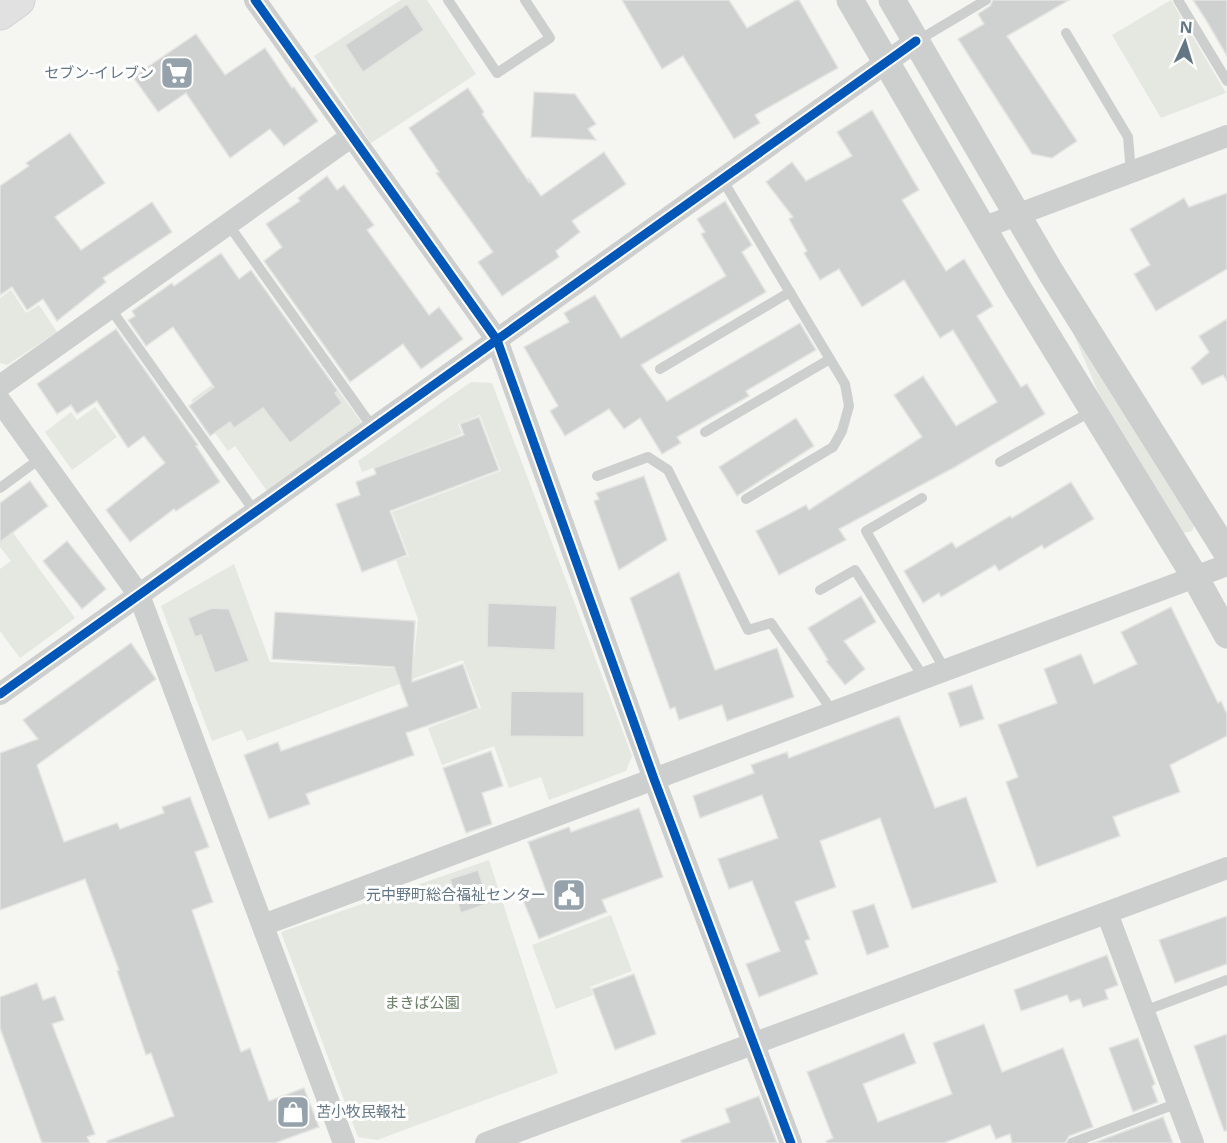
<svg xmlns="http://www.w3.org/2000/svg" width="1227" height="1143" font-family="'Open Sans','Noto Sans JP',sans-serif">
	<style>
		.green { fill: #e4e8e0 }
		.building { fill: #cfd1d0; stroke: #e4e4e2; stroke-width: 1.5 }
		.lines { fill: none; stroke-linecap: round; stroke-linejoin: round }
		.trunk-casing { stroke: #d1d3d2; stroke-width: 35 }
		.service { stroke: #cdcfcf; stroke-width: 10 }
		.minor { stroke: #cdcfcf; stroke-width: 22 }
		.tertiary { stroke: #cdcfcf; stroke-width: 27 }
		.trunk { stroke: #e1e1e2; stroke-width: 33 }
		.cycleway-casing { stroke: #fff; stroke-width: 13 }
		.cycleway { stroke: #0057b8; stroke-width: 9 }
		.labels { text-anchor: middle; stroke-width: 6; stroke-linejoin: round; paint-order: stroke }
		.poi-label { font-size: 15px; fill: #627685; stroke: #fff; text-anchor: end }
		.park-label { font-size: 15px; fill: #677b62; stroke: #fff }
	</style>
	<rect width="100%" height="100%" fill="#f5f5f2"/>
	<g class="green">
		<path d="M401,0H427L476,74L371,143L314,56Z"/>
		<path d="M1171,0L1226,93L1161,118L1112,35Z"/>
		<path d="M11,290L26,313L39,305L57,332L7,365L0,363V298Z"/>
		<path d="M1047,290L1193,521L1194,526L1192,531L1183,533L1101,399L1074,335Z"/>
		<path d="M296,332L362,423L267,491L235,446L228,451L191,400L240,365L244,369Z"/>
		<path d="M471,382L492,383L632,756L626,771L549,800L541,777L509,788L494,746L442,765L428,728L481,708L463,660L247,741L242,730L212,741L161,606L234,564L270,662L413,669L418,619L396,560L409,556L392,512L501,471L480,415L458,424L462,434L362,472L358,461Z"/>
		<path d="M95,407L117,437L72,470L45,432L71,412L77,420Z"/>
		<path d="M0,515L75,618L20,658L0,631V569L11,561L0,547Z"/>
		<path d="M489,860L558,1073L377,1140L358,1137L281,932Z"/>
		<path d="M611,915L632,971L590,987L593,995L556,1009L532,945Z"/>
	</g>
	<g class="building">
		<path d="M622,0H729L747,28L796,0H799L838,68L755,115L760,123L734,139L683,56L662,69Z"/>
		<path d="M993,0H1069L1007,36L1077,141L1052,158L1032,154L958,39L984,24L978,14L990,6Z"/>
		<path d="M1193,0H1227V56L1206,20Z"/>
		<path d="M407,4L424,30L363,72L345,45Z"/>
		<path d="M196,34L225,75L265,48L292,88L294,87L318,121L284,146L270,129L230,158L186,93L158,112L133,77Z"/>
		<path d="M468,88L484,112L482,114L529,182V179L541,196L604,152L626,184L572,221L580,232L556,251L559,257L502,296L478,262L493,252L436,173L439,172L409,128Z"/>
		<path d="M534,92L575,94L596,124L588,129L596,140L531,137Z"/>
		<path d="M872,110L919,190L902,200L946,271L964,259L993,306L977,316L1021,387L1027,384L1045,414L955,467L839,529L846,540L779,575L756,531L806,505L809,510L922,437L894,395L923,376L956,426L997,402L953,330L940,338L904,280L862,307L839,269L820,280L804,253L807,251L789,219L793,217L766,182L792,162L806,181L852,156L837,132Z"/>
		<path d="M70,133L105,183L55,217L81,250L152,202L172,232L103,278L106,282L57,321L43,299L27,310L12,287L0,295V186L29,166L26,163Z"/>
		<path d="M327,176L337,190L344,185L374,225L367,230L429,315L439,307L463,339L421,369L403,344L350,382L264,261L282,247L266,224L300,201L298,198Z"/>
		<path d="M1227,193V269L1156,311L1134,274L1150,265L1130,229L1184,198L1189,207Z"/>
		<path d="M725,201L752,245L742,252L766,292L641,365L667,401L800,323L816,350L746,391L749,396L677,437L681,443L662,454L640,418L624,429L609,409L565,436L550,411L558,406L524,347L569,322L564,313L595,295L621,338L726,276L701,234L705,232L697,219Z"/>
		<path d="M221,253L239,279L251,270L338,391L335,393L342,403L290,443L263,408L234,428L230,422L210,436L189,406L214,387L173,327L146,346L128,320L135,316L132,311L172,283L174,286Z"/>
		<path d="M1227,319V381L1223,375L1202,385L1191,368L1209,352L1199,336Z"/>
		<path d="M116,329L198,445L196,446L220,482L176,511L174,509L130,542L106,510L165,463L144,436L128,448L97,401L77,414L71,405L57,414L37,384Z"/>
		<path d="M479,417L499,470L390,511L407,555L362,572L336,504L360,495L356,482L376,474L374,468L464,435L460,424Z"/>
		<path d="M796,418L814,446L737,496L719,467Z"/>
		<path d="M644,476L667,540L619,570L594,501L599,499L596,493Z"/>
		<path d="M30,481L48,506L0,542V503Z"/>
		<path d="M1071,482L1094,519L1044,549L1042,545L999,571L995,565L941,597L939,593L923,603L904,571L952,542L956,548L1010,516L1012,518Z"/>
		<path d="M67,541L106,589L82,609L43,561Z"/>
		<path d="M679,572L715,670L777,648L794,697L727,721L722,705L679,720L675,707L670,709L630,598Z"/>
		<path d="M861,596L876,622L844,641L865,669L845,685L826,661L828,660L808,628Z"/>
		<path d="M488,603L557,606L555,650L487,647Z"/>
		<path d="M1171,607L1218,703L1221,701L1227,714V736L1170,765L1180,792L1113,817L1120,836L1037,867L1006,782L1018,777L998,725L1057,703L1044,669L1081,654L1094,684L1137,664L1121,632Z"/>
		<path d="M212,608L229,609L249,661L215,673L201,635L195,637L188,618Z"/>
		<path d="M275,612L415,621L412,682L463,664L478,708L406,733L414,755L306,794L310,804L269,819L244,755L278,742L281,751L408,706L394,667L272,659Z"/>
		<path d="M131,643L156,679L37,765L64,842L117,823L120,829L164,813L162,807L190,797L209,847L195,852L213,902L192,910L241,1052L250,1048L269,1101L304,1088L319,1127L275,1143H107V1141L174,1116L151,1053L146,1055L117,971L119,970L85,879L0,910V753L38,739L23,720Z"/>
		<path d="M972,685L984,719L960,727L948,693Z"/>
		<path d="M511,691L584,692V737L510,736Z"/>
		<path d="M899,716L935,808L966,797L997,882L912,909L880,818L820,841L836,887L795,902L810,939L805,941L818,974L759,997L746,964L780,951L752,881L729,889L718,859L778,838L762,795L700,818L693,796L754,773L751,765L787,752L789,758Z"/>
		<path d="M491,751L503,786L482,793L492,824L466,833L443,768Z"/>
		<path d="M639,808L663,877L602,900L607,912L539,939L523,900L546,891L528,842L569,827L571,832Z"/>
		<path d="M478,870L489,903L461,913L450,879Z"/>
		<path d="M874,904L889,947L867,955L852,911Z"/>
		<path d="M1227,916V964L1175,983L1159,940Z"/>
		<path d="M1107,955L1118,985L1105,990L1108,999L1083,1007L1080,999L1070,1002L1067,995L1021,1011L1014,990Z"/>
		<path d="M634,974L656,1034L615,1050L592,989Z"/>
		<path d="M37,983L43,1000L55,996L64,1020L52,1024L95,1134L87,1137L90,1143H42L0,1028V997Z"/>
		<path d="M984,1024L1002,1072L1063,1048L1093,1127L1069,1136L1065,1143H1012L1010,1134L996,1139L990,1125L944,1143H827L826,1141L833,1138L807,1072L904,1033L916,1063L863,1084L878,1122L952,1094L933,1043Z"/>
		<path d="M1227,1034V1131H1224L1194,1046Z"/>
		<path d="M1138,1038L1155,1084L1152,1086L1158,1102L1133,1112L1109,1048Z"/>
		<path d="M759,1096L777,1143H681V1140L730,1122L725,1109Z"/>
		<path d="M1163,1117L1173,1143H1093Z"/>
	</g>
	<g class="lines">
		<defs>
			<path id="trunk" d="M0,13L18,0"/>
		</defs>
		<use href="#trunk" class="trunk-casing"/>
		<g class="service">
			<path d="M448,0L497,73L550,38L525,0"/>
			<path d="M1178,0L1227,81"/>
			<path d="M1066,33L1128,137L1131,173"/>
			<path d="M917,41L986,0"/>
			<path d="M722,179L845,384L849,406L842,431L833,447L746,499"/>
			<path d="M228,224L373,428"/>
			<path d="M110,308L255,512"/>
			<path d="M660,369L790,292"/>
			<path d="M705,432L830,359"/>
			<path d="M1000,462L1092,411"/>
			<path d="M597,476L648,457L668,470L748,630L771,623L833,712"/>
			<path d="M0,488L41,458"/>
			<path d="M922,498L866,531L945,670"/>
			<path d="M820,590L855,570L924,678"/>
			<path d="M1144,1011L1227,980"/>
			<path d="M1072,1143L1178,1103"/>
		</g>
		<g class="minor">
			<path d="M255,0L497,340L654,779L791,1143"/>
			<path d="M982,228L1227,136"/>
			<path d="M0,386L352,136"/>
			<path d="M0,401L139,595L344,1143"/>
			<path d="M0,694L916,41"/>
			<path d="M1107,913L1193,1143"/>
			<path d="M263,925L1227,565"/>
			<path d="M486,1143L1227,868"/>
		</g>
		<g class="tertiary">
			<path d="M850,0L1018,288L1195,577L1227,635"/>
			<path d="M892,0L1050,271L1227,553"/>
		</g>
		<use href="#trunk" class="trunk"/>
		<defs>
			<g id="cycleway">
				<path d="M255,0L497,340L654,779L791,1143"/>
				<path d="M0,694L916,41"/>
			</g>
		</defs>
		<use href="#cycleway" class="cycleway-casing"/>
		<use href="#cycleway" class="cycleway"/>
	</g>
	<defs>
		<symbol id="supermarket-square" viewBox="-11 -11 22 22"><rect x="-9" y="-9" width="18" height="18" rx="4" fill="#95a2ab" stroke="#fff"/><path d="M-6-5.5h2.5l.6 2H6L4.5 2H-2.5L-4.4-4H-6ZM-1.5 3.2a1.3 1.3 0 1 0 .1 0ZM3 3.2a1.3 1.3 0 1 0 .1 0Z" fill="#fff"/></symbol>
		<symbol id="civic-square" viewBox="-11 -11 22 22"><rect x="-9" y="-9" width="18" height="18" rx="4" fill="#95a2ab" stroke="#fff"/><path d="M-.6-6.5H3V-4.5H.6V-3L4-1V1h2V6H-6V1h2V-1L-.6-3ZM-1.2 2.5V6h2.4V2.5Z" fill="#fff"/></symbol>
		<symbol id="shop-square" viewBox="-11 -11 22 22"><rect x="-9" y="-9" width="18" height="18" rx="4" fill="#95a2ab" stroke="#fff"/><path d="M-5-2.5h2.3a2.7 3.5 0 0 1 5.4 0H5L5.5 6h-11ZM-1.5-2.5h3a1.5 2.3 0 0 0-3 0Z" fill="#fff"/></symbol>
	</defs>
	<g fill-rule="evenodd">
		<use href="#supermarket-square" x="158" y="54" width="38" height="38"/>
		<use href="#civic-square" x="550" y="876" width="38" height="38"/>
		<use href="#shop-square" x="274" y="1093" width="38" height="38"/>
	</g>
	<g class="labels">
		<g class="poi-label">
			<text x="154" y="78">セブン-イレブン</text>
			<text x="546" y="900">元中野町総合福祉センター</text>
			<text x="316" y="1117" text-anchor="start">苫小牧民報社</text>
		</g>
		<g class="park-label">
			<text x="422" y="1008">まきば公園</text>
		</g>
	</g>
	<g transform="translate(1185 42) rotate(4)" stroke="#ffffff" stroke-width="4.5" paint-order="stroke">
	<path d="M0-4.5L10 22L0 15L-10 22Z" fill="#627685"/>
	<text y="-9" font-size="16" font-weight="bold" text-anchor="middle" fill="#627685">N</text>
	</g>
</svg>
